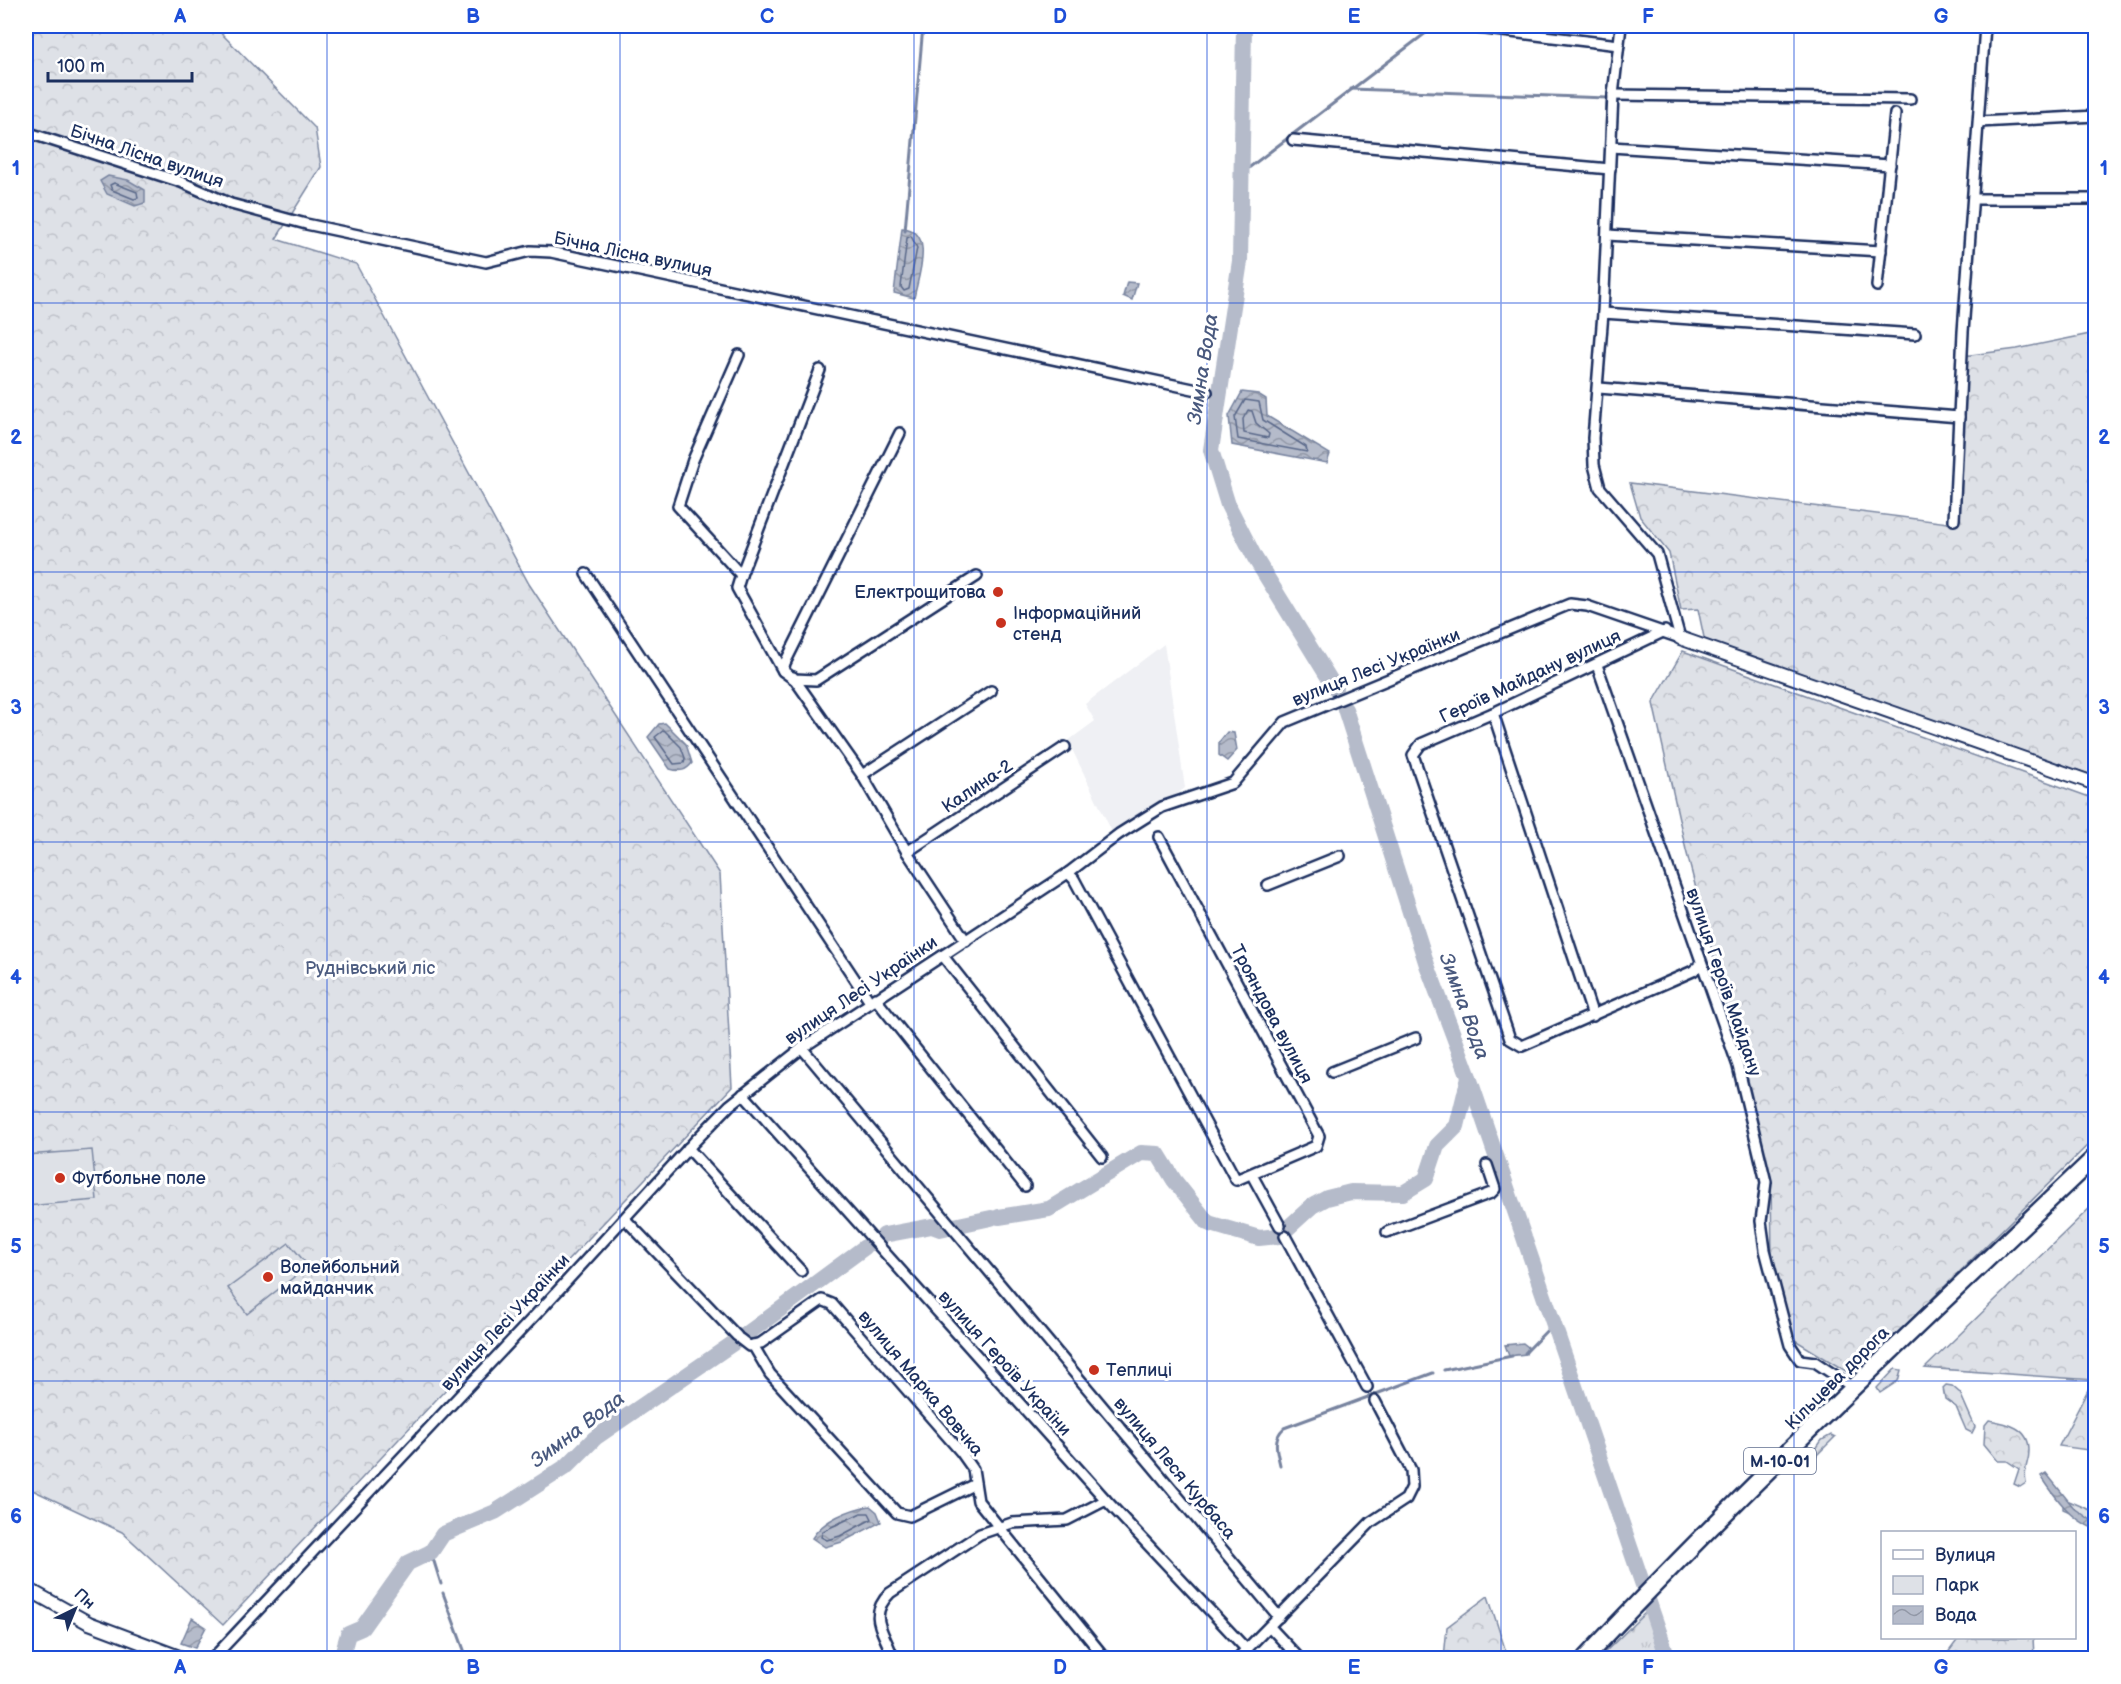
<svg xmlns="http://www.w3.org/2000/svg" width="2121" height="1684" font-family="'Balsamiq Sans',sans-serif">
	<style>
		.built { fill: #eff0f4 }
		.grass { fill: url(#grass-tufts); stroke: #7c88a2; stroke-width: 1.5 }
		.forest { fill: url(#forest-crowns); stroke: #7c88a2; stroke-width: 1.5 }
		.park { fill: #dee1e7; stroke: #7c88a2; stroke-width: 1.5 }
		.water { fill: url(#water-waves); stroke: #77839f; stroke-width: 1.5 }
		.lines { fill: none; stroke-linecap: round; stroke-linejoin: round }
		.shore { stroke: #596789; stroke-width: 1.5 }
		.stream { stroke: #77839f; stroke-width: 3 }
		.river { stroke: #b5bbca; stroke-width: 16 }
		.minor-casing { stroke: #1b2f5e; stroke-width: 14 }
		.tertiary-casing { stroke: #1b2f5e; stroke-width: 16 }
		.trunk-casing { stroke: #1b2f5e; stroke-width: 20 }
		.minor { stroke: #fff; stroke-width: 9 }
		.tertiary { stroke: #fff; stroke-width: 12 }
		.trunk { stroke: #fff; stroke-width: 15 }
		.grid { fill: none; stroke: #1d4ed8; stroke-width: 1.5; stroke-opacity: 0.55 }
		.poi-dot { fill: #c8321e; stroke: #fff; stroke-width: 2 }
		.labels { text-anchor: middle; stroke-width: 6; stroke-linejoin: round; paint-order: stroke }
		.shield { fill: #fff; stroke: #5f6d8e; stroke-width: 1.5 }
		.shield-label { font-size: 16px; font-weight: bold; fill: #1b2f5e }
		.street-label { font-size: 18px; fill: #1b2f5e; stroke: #fff }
		.poi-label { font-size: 18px; fill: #1b2f5e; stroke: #fff; text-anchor: start }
		.park-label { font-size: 18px; fill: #4c5c80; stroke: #fff }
		.water-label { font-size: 20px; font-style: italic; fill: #49597e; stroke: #fff }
		.neatline { fill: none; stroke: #1d4ed8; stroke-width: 2 }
		.grid-label { font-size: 20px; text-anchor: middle; font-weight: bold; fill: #1d4ed8 }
	</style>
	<defs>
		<pattern id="grass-tufts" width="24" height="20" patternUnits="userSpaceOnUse" patternTransform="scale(1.5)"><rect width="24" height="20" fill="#dee1e7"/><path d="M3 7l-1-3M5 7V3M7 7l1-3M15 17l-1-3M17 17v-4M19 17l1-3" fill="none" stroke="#bec1c9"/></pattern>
		<pattern id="forest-crowns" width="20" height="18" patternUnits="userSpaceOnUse" patternTransform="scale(1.5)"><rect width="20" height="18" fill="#dee1e7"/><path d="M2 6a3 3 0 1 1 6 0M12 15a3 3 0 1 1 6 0" fill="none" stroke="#bec1c9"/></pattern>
		<pattern id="water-waves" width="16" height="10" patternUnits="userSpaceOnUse" patternTransform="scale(1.5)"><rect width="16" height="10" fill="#b5bbca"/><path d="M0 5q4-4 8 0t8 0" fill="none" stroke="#9298a7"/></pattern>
	</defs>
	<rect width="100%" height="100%" fill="#fff"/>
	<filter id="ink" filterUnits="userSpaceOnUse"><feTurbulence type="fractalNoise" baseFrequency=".0167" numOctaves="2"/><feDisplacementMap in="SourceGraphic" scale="12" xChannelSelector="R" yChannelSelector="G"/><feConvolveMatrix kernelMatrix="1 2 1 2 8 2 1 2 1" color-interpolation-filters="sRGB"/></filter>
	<g filter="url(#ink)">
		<path class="built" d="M1164,644L1185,788L1150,814L1114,836L1068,741L1095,721L1085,704Z"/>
		<path class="grass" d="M1646,1612L1662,1658H1599Z"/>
		<g class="forest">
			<path d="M26,26H214L315,128L321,167L276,239L356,264L529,584L720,874L732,1087L223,1625L122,1532L26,1487Z"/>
			<path d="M2095,333V776L1706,647L1698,609L1681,610L1669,553L1640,517L1630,483L1956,524L1963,356L2017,349Z"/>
			<path d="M1683,651L2095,799V1138L1854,1376L1785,1334L1772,1264L1771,1178L1686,850L1653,703Z"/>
			<path d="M2095,1203V1451L2059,1446L2093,1380L1925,1368Z"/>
			<path d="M1895,1369L1901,1370L1898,1381L1880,1393L1877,1388Z"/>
			<path d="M1946,1385L1952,1386L1960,1393L1975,1427L1972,1433L1966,1430L1956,1407L1945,1399L1943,1388Z"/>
			<path d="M1989,1420C2007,1423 2030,1428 2029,1451C2029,1465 2023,1465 2026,1483L2020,1487L2014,1484L2019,1469L2007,1461H1998L1984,1444L1985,1425Z"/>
			<path d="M1831,1435L1835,1437L1815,1457L1811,1456L1822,1440Z"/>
			<path d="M2069,1501L2095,1512V1530L2079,1516L2063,1509V1504Z"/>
			<path d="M1488,1596L1508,1658H1444L1447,1627Z"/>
			<path d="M1959,1638H2033L2034,1658H1944Z"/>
		</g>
		<g class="park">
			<path d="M92,1150L97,1200L26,1206V1155Z"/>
			<path d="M289,1243L308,1266L247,1314L228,1288Z"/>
		</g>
		<g class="water">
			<path d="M108,176L128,180L145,190V203L135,206L107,194L100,181Z"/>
			<path d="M902,228C936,230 918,277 914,298L894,293Z"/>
			<path d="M1127,282L1137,283L1132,300L1123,296Z"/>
			<path d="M1242,392L1258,394L1266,399L1267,416L1330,454L1327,463L1232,445L1229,416Z"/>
			<path d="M665,723L686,744L692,763C686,771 680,772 670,769L648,737L659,724Z"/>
			<path d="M1227,732L1234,733L1237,750L1227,761L1219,755V742Z"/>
			<path d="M1523,1343L1528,1347L1526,1354L1509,1356L1505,1345Z"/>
			<path d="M2046,1473L2074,1508L2095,1523V1529C2071,1520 2055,1497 2041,1476Z"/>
			<path d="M870,1506L877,1512L881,1522L842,1542L825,1547L812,1538C822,1521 849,1509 870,1506Z"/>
			<path d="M192,1618L206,1627L195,1648L181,1643Z"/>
		</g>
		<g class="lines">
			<g class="shore">
				<path d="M114,183L137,192L138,198L134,199L112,190L110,185Z"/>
				<path d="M911,236L917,248L909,289L904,291L901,287L907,238Z"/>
				<path d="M1245,400L1259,402L1263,420L1306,447L1307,452L1238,439L1235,417Z"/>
				<path d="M1248,410L1252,411L1256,423L1269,434L1268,438L1244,433L1243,419Z"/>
				<path d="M664,730L681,747L685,758L684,763L674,764L655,737Z"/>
				<path d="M861,1513H869L872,1519L840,1536L827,1540L821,1537L823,1531Z"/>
			</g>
			<g class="stream">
				<path d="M1351,89L1607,98L1605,163"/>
				<path d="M1242,173L1435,26"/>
				<path d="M905,231L923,26"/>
				<path d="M1525,1353L1553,1324"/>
				<path d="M1444,1370L1512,1356"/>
				<path d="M1280,1465C1277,1451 1272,1439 1284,1428L1433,1373"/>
				<path d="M431,1552L441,1584"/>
				<path d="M443,1593L467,1658"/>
			</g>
			<g class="river">
				<path d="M1244,26L1240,261L1211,450L1228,505L1255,558L1335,688"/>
				<path d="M1469,1077L1668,1658"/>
				<path d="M999,1217L1049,1209L1141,1153L1158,1154L1174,1180L1208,1223L1259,1238L1279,1236L1312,1206L1327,1198L1351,1192L1403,1193L1426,1179L1437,1146L1457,1126L1469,1077L1427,965L1345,709"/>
				<path d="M884,1235L932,1226L940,1229L991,1218"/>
				<path d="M341,1658L348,1634L362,1628L408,1563L431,1552L443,1534L495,1512L567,1466L595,1438L748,1333L865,1247"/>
			</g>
			<defs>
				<g id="minor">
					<path d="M1621,26L1613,95L1603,313L1593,438L1594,465L1600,488L1657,554L1680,638"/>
					<path d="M1469,27L1619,45"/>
					<path d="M1613,95L1910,99"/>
					<path d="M1979,122L2096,116"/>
					<path d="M26,132L181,182L231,204L306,224L486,262L530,251L551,252L1207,392"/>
					<path d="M1293,140L1610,169"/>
					<path d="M1611,147L1890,165"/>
					<path d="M1974,199H2096"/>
					<path d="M1607,235L1881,251"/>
					<path d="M1877,286L1895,114"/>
					<path d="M1603,313L1915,334"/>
					<path d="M739,355L693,460L678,506L741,575L737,588L783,671L794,679L816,680L977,576"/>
					<path d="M1599,388L1959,417"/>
					<path d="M1954,520L1963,332L1985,26"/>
					<path d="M586,574L870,1002"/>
					<path d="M741,575L820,370"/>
					<path d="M1665,631L1493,713L1421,744L1413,755L1510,1039L1522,1046L1693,971L1701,964"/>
					<path d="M1597,665L1738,1066L1766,1182L1761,1221L1765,1250L1790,1345L1800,1360L1815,1362L1854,1388"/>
					<path d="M783,671L785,663L900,433"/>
					<path d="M793,677L862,775L907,852L966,941"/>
					<path d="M1493,713L1593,1016"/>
					<path d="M862,775L991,691"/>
					<path d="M907,852L1065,747"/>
					<path d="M1068,873L1074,879L1236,1180L1316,1146L1319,1136L1159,837"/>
					<path d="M1268,885L1340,856"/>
					<path d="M943,956L1102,1157"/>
					<path d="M875,998L1025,1186"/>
					<path d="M802,1048L1279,1617"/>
					<path d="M1332,1072L1416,1038"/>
					<path d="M743,1094L1106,1500L1247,1650"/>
					<path d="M688,1148L801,1271"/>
					<path d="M1252,1175L1280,1226"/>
					<path d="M625,1219L737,1336"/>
					<path d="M1387,1232L1491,1193L1495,1189L1487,1165"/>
					<path d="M1285,1236L1367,1387"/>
					<path d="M740,1339L749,1346L761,1343L822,1300L832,1304L961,1452L973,1469L978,1501L1105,1658"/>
					<path d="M753,1345L770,1374L897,1513L910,1516L975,1484"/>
					<path d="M1270,1627L1299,1658"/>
					<path d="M213,1658L543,1307L694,1142L730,1105L802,1048L1068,873L1119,834L1162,807L1233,783L1285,722L1570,604L1587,606L1680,638"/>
					<path d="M893,1658C885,1632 866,1617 890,1593L980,1534L1012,1523L1067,1520L1106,1500"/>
					<path d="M1238,1658L1371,1522L1406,1499L1412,1487L1411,1470L1375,1401"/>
				</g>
				<g id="tertiary">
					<path d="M1680,638L2096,784"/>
					<path d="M26,1588L89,1623L182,1658"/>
				</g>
				<path id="trunk" d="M1585,1658C1748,1484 1923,1321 2096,1156"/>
			</defs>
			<use href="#minor" class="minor-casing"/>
			<use href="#tertiary" class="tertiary-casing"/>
			<use href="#trunk" class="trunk-casing"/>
			<use href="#minor" class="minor"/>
			<use href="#tertiary" class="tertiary"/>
			<use href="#trunk" class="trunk"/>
		</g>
	</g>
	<path class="grid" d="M327,26V1658M620,26V1658M914,26V1658M1207,26V1658M1501,26V1658M1794,26V1658M26,303H2096M26,572H2096M26,842H2096M26,1112H2096M26,1381H2096"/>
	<g class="poi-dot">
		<circle cx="998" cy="592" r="6"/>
		<circle cx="1001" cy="623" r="6"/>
		<circle cx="60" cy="1178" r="6"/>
		<circle cx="268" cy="1277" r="6"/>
		<circle cx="1094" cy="1370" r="6"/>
	</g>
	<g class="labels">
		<rect class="shield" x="1744" y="1448" width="72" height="26" rx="4.5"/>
		<g class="shield-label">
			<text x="1780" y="1467">М-10-01</text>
		</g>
		<g class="street-label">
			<text transform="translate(147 156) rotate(19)" y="6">Бічна Лісна вулиця</text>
			<text transform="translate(633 254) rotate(12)" y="6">Бічна Лісна вулиця</text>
			<text transform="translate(1376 667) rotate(-22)" y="6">вулиця Лесі Українки</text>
			<text transform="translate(1530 676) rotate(-25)" y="6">Героїв Майдану вулиця</text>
			<text transform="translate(977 786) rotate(-34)" y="6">Калина-2</text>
			<text transform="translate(1724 982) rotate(71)" y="6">вулиця Героїв Майдану</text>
			<text transform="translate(861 990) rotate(-34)" y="6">вулиця Лесі Українки</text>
			<text transform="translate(1272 1014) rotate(62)" y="6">Трояндова вулиця</text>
			<text transform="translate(505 1322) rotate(-47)" y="6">вулиця Лесі Українки</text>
			<text transform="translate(1005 1363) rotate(48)" y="6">вулиця Героїв України</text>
			<text transform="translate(1837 1378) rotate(-45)" y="6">Кільцева дорога</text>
			<text transform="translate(921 1383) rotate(50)" y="6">вулиця Марка Вовчка</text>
			<text transform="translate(1175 1468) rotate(50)" y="6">вулиця Леся Курбаса</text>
		</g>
		<g class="poi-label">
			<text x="986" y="598" text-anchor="end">Електрощитова</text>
			<text x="1013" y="619">Інформаційний<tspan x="1013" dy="21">стенд</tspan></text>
			<text x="72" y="1184">Футбольне поле</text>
			<text x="280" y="1273">Волейбольний<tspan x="280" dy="21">майданчик</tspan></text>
			<text x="1106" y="1376">Теплиці</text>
		</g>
		<g class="park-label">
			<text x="370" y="974">Руднівський ліс</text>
		</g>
		<g class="water-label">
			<text transform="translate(1202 369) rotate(-81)" y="7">Зимна Вода</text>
			<text transform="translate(1465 1006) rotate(70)" y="7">Зимна Вода</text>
			<text transform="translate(577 1429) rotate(-37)" y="7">Зимна Вода</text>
		</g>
	</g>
	<rect width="2121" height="1684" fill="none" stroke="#fff" stroke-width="66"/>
	<rect x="1881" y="1531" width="195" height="108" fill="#ffffff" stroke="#a4acbf" stroke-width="1.5"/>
	<rect x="1893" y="1550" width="30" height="9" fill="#ffffff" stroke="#a4acbf" stroke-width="1.5"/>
	<text x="1935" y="1561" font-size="18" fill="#1b2f5e">Вулиця</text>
	<rect x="1893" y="1576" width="30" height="18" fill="#dee1e7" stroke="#a4acbf" stroke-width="1.5"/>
	<text x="1935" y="1591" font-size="18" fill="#1b2f5e">Парк</text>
	<rect x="1893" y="1606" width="30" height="18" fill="url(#water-waves)" stroke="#a4acbf" stroke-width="1.5"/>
	<text x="1935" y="1621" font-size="18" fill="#1b2f5e">Вода</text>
	<g transform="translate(75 1609) rotate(43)" stroke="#ffffff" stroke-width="4.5" paint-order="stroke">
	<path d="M0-4.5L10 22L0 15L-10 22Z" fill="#1b2f5e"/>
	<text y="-9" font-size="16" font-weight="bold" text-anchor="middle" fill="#1b2f5e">Пн</text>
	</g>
	<path d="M48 72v9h144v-9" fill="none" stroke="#1b2f5e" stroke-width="3"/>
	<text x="57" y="72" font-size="18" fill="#1b2f5e" stroke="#ffffff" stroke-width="4.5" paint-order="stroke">100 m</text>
	<rect x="33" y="33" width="2055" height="1618" class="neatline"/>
	<g class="grid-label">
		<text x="180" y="23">A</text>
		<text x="473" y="23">B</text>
		<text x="767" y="23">C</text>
		<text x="1060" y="23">D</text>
		<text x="1354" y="23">E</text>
		<text x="1648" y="23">F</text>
		<text x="1941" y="23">G</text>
		<text x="16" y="175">1</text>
		<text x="2104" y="175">1</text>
		<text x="16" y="444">2</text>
		<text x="2104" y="444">2</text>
		<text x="16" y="714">3</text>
		<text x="2104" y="714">3</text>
		<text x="16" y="984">4</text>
		<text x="2104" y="984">4</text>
		<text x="16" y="1253">5</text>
		<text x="2104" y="1253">5</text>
		<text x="16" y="1523">6</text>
		<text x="2104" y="1523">6</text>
		<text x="180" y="1674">A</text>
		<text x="473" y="1674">B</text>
		<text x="767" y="1674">C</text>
		<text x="1060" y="1674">D</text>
		<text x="1354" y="1674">E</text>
		<text x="1648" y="1674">F</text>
		<text x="1941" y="1674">G</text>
	</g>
</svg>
